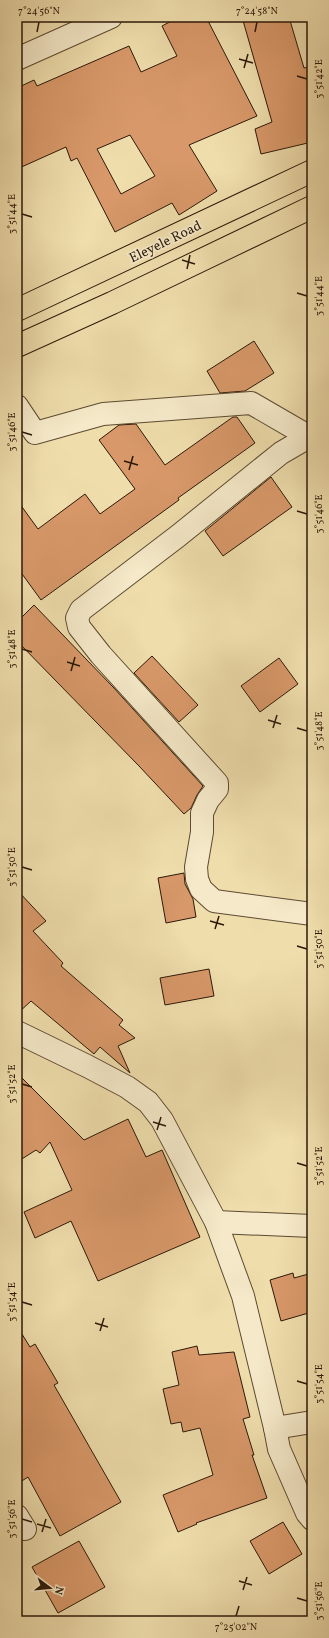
<svg xmlns="http://www.w3.org/2000/svg" width="329" height="1638" font-family="Vollkorn,serif">
	<style>
		.building { fill: #d89869; stroke: #2c1908; fill-rule: evenodd }
		.lines { fill: none; stroke-linecap: round; stroke-linejoin: round }
		.minor-casing { stroke: #5d4a31; stroke-width: 24 }
		.major-casing { stroke: #2c1908; stroke-width: 24 }
		.minor { stroke: #f5e9c9; stroke-width: 22 }
		.major { stroke: #efddac; stroke-width: 22 }
		.ticks { fill: none; stroke: #2c1908; stroke-width: 1.5 }
		.labels { text-anchor: middle; stroke-width: 3.5; stroke-linejoin: round; paint-order: stroke }
		.street-label { font-size: 14px; fill: #2c1908; stroke: #f5e9c9 }
		.neatline { fill: none; stroke: #2c1908; stroke-width: 1.5 }
		.ticks-label { font-size: 10px; text-anchor: middle; fill: #2c1908 }
	</style>
	<rect width="100%" height="100%" fill="#efddac"/>
	<filter id="stains"><feTurbulence type="fractalNoise" baseFrequency=".005" numOctaves="4"/><feColorMatrix values="0 0 0 0 .2 0 0 0 0 .09 0 0 0 0 .02 0 0 0 .5 -.17"/></filter>
	<radialGradient id="worn" r=".72"><stop offset=".6" stop-color="#630" stop-opacity="0"/><stop offset="1" stop-color="#630" stop-opacity=".3"/></radialGradient>
	<g class="building">
		<path d="M179,17H206L257,116L189,145L217,191L179,215L172,203L115,232L77,158L71,161L66,147L17,169V88L34,80L37,86L129,46L141,72L177,56L162,26ZM130,135L155,176L121,194L97,149Z"/>
		<path d="M242,17H289L304,68L312,66V142L261,154L255,129L272,122Z"/>
		<path d="M254,341L274,373L245,391L220,393L207,371Z"/>
		<path d="M233,417H237L255,443L178,498L179,500L41,600L17,567V500L38,529L85,494L100,514L135,489L99,440L119,425L136,424L165,465Z"/>
		<path d="M271,477L292,507L223,556L205,531Z"/>
		<path d="M34,605L113,687L203,786L197,795L191,808L184,814L139,766L17,641V622Z"/>
		<path d="M152,656L198,705L179,722L134,673Z"/>
		<path d="M279,658L298,684L260,712L241,686Z"/>
		<path d="M184,873L185,884L193,899L196,917L166,923L158,878Z"/>
		<path d="M17,890L46,921L33,931L63,963L61,966L123,1020L119,1025L135,1038L118,1046L130,1073L100,1047L94,1054L31,1001L17,1014Z"/>
		<path d="M209,969L214,996L165,1005L160,978Z"/>
		<path d="M17,1073L84,1140L128,1119L146,1157L162,1150L200,1237L98,1281L71,1221L35,1238L24,1212L72,1190L50,1142L40,1153L36,1150L17,1162Z"/>
		<path d="M293,1273L294,1278L312,1273V1312L281,1321L270,1280Z"/>
		<path d="M17,1326L30,1347L35,1344L58,1383L54,1385L121,1502L60,1536L28,1477L17,1484Z"/>
		<path d="M197,1346L199,1355L234,1352L250,1417L243,1419L254,1455H252L267,1498L196,1523L197,1524L178,1532L163,1495L213,1475L200,1428L183,1432L181,1422L171,1424L163,1389L179,1385L172,1352Z"/>
		<path d="M283,1522L302,1554L269,1574L250,1541Z"/>
		<path d="M79,1541L105,1587L58,1613L32,1567Z"/>
	</g>
	<g class="lines">
		<defs>
			<g id="minor">
				<path d="M17,59L111,17"/>
				<path d="M17,406L35,433L103,414L251,403L308,436"/>
				<path d="M312,435L281,453L178,536L81,610L77,618L79,627L101,655L217,783V789L208,800L202,813V832L196,867L197,879L201,889L214,901L312,914"/>
				<path d="M17,1032L87,1066L127,1087L148,1102L162,1120L216,1222L243,1296L275,1428L279,1449L307,1513L312,1519"/>
				<path d="M216,1222L312,1226"/>
				<path d="M275,1428L312,1422"/>
				<path d="M17,1516L25,1529"/>
			</g>
			<g id="major">
				<path d="M17,310L312,171"/>
				<path d="M17,346L112,303L312,207"/>
			</g>
		</defs>
		<use href="#minor" class="minor-casing"/>
		<use href="#major" class="major-casing"/>
		<use href="#minor" class="minor"/>
		<use href="#major" class="major"/>
	</g>
	<path class="ticks" d="M37,32L39,22M255,32L257,22M239,59L253,63M244,68L248,54M297,76L307,79M22,214L32,217M182,260L195,264M187,269L190,255M297,293L307,296M22,432L32,435M124,461L138,465M129,470L133,456M297,511L307,514M22,649L32,652M67,662L80,666M71,671L75,657M268,720L281,724M273,728L277,715M297,728L307,731M22,867L32,870M210,921L224,925M215,929L219,916M297,946L307,949M22,1084L32,1087M153,1122L166,1126M157,1130L161,1117M297,1163L307,1166M22,1302L32,1305M95,1323L108,1327M100,1331L104,1318M297,1381L307,1384M22,1519L32,1522M37,1524L51,1528M42,1532L46,1519M239,1581L252,1585M243,1590L247,1577M297,1598L307,1601M236,1616L239,1606"/>
	<g class="labels">
		<g class="street-label">
			<text transform="translate(165 241) rotate(-26)" y="5">Eleyele Road</text>
		</g>
	</g>
	<rect width="329" height="1638" fill="none" stroke="#efddac" stroke-width="44"/>
	<g transform="translate(50 1588) rotate(106)" stroke="#f5e9c9" stroke-width="3" paint-order="stroke">
	<path d="M0-3L7 15L0 10L-7 15Z" fill="#2c1908"/>
	<text y="-6" font-size="11" font-weight="bold" text-anchor="middle" fill="#2c1908">N</text>
	</g>
	<rect x="22" y="22" width="285" height="1594" class="neatline"/>
	<g class="ticks-label">
		<text x="39" y="14">7°24'56"N</text>
		<text x="257" y="14">7°24'58"N</text>
		<text transform="translate(318 79) rotate(-90)" y="4">3°51'42"E</text>
		<text transform="translate(11 214) rotate(-90)" y="4">3°51'44"E</text>
		<text transform="translate(318 296) rotate(-90)" y="4">3°51'44"E</text>
		<text transform="translate(11 432) rotate(-90)" y="4">3°51'46"E</text>
		<text transform="translate(318 514) rotate(-90)" y="4">3°51'46"E</text>
		<text transform="translate(11 649) rotate(-90)" y="4">3°51'48"E</text>
		<text transform="translate(318 731) rotate(-90)" y="4">3°51'48"E</text>
		<text transform="translate(11 867) rotate(-90)" y="4">3°51'50"E</text>
		<text transform="translate(318 949) rotate(-90)" y="4">3°51'50"E</text>
		<text transform="translate(11 1084) rotate(-90)" y="4">3°51'52"E</text>
		<text transform="translate(318 1166) rotate(-90)" y="4">3°51'52"E</text>
		<text transform="translate(11 1302) rotate(-90)" y="4">3°51'54"E</text>
		<text transform="translate(318 1384) rotate(-90)" y="4">3°51'54"E</text>
		<text transform="translate(11 1519) rotate(-90)" y="4">3°51'56"E</text>
		<text transform="translate(318 1601) rotate(-90)" y="4">3°51'56"E</text>
		<text x="236" y="1630">7°25'02"N</text>
	</g>
	<rect width="100%" height="100%" filter="url(#stains)"/>
	<rect width="100%" height="100%" fill="url(#worn)"/>
</svg>
